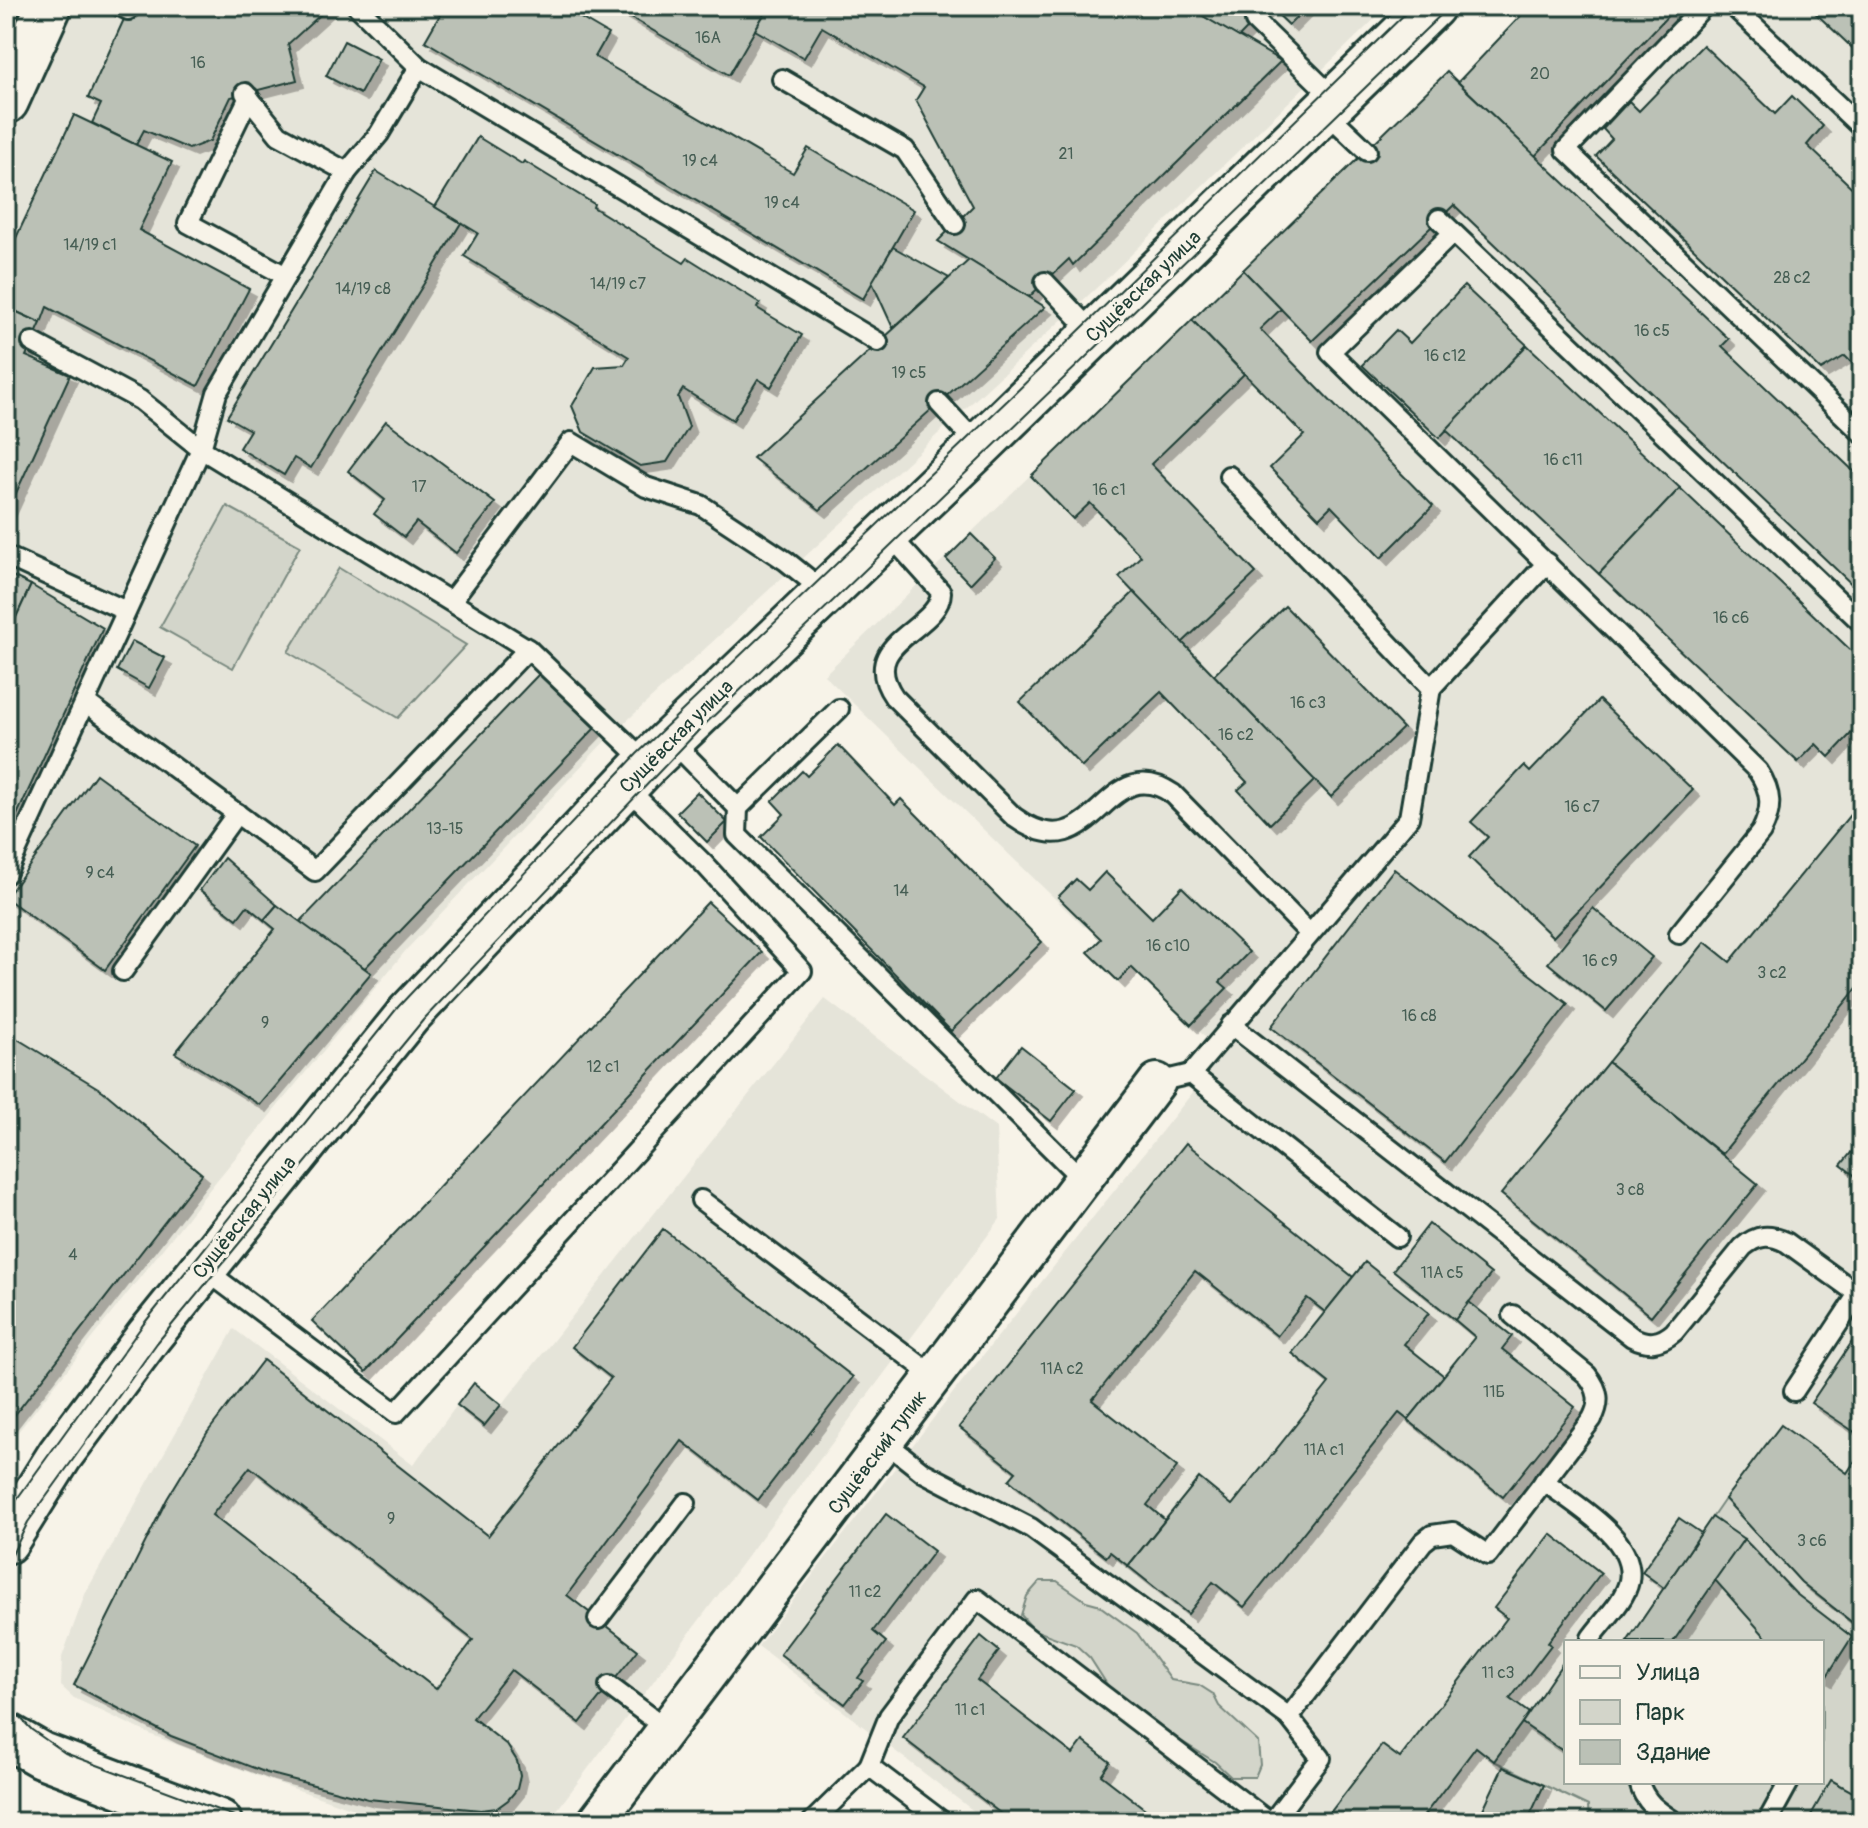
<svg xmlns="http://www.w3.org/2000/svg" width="1868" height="1828" font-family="Pangolin,sans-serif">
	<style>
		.built { fill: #e5e4d9 }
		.green { fill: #d3d5ca; stroke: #79897f; stroke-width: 2 }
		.building { fill: #bbc1b6; stroke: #1f3d34; stroke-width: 2; fill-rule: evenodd; filter: url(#shadow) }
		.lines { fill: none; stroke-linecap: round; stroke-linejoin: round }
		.service-casing { stroke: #1f3d34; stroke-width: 24 }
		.minor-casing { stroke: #1f3d34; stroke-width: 42 }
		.tertiary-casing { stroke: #1f3d34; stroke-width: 50 }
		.primary-casing { stroke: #1f3d34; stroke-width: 50 }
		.service { stroke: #f7f3e8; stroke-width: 18 }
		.minor { stroke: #f7f3e8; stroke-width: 36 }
		.tertiary { stroke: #f7f3e8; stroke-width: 44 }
		.primary { stroke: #f7f3e8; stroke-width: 44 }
		.tram { stroke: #1f3d34; stroke-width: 2 }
		.labels { text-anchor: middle; stroke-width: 7; stroke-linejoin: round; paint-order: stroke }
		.number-label { font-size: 16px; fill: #465e54 }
		.street-label { font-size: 20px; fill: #1f3d34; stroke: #f7f3e8 }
	</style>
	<defs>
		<filter id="shadow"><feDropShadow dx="7" dy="7" stdDeviation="0" flood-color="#0004"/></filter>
	</defs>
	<rect width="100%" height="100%" fill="#f7f3e8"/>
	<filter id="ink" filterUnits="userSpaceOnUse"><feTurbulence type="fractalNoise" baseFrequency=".0125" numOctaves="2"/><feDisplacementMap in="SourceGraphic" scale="16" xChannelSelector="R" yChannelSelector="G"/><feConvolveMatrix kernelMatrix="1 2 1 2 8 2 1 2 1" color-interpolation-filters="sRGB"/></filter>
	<g filter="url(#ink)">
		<g class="built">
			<path d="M73,6H1388L1105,280L607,739L407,949L217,1180L6,1447V152Z"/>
			<path d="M1530,6H1862V1623L1858,1627L1801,1582L1725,1499L1627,1642H1566V1658L1494,1760L1588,1807L1589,1822H988L758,1646L956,1389L1225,1052L1191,1025L1131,968L1118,981L1088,952L1100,938L1087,925L1084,927L824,675L1447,72L1458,82Z"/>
			<path d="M825,999L996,1128L1000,1219L548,1822H392L266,1779L152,1735L74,1698L61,1686L62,1657L86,1592L234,1329L413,1465L457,1405L485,1426Z"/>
		</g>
		<g class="green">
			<path d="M227,506L300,546L233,668L160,627Z"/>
			<path d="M339,568L466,645L398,718L288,652Z"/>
			<path d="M1725,1499L1801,1582L1857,1627L1862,1623V1822H1589L1588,1806L1494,1761L1522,1723L1566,1753V1782H1822V1642H1627Z"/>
			<path d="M1040,1581H1057L1086,1601L1097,1604L1137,1633L1171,1680L1199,1685L1213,1694L1219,1706L1258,1742L1260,1765L1255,1777H1231L1215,1762L1181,1741L1110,1689L1090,1658L1076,1645L1034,1630L1021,1615L1027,1596Z"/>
		</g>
		<g class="building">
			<path d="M130,6H330L288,44L297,80L231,97L210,141L189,149L144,130L136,145L92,123L101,104L88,98Z"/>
			<path d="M445,6H560L608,34L595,57L793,173L808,148L914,210L863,299L425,41Z"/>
			<path d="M611,6H769L729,75Z"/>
			<path d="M769,6H1186L1281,61L1073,265L1069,259L1029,297L938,241L973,206L916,100L924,87L822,27L804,58L755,30Z"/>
			<path d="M1186,6H1269L1239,37Z"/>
			<path d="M1269,6H1308L1289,25Z"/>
			<path d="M1530,6H1677L1535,156L1458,82Z"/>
			<path d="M1808,6H1862V57Z"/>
			<path d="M344,41L379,59L360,94L326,76Z"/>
			<path d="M1703,45L1775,114L1792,96L1823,126L1807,145L1862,197V373L1845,356L1821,370L1596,156L1612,139L1603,129L1629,101L1639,111Z"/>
			<path d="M1447,72L1729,339L1722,346L1862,479V594L1454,205L1312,341L1243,270Z"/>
			<path d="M74,115L172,162L139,230L249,289L198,386L47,307L41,323L6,307V259Z"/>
			<path d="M478,137L522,164L524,161L594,204L593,207L684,263L688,258L760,303L757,308L802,335L771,387L758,379L733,420L683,389L678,397L689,427L667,462L640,466L583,432L572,406L595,367L624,365L629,357L464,256L478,233L435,207Z"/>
			<path d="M376,171L461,223L311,468L294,458L284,475L239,448L250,430L227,417Z"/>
			<path d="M893,247L949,278L893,328L872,282Z"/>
			<path d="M969,260L1045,307L820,510L753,458Z"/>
			<path d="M1243,270L1281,309L1260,329L1433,506L1381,558L1331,506L1319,518L1270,468L1304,435L1192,320Z"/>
			<path d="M1464,286L1527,345L1439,438L1362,365L1396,330L1410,343Z"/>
			<path d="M6,307L41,323L26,356L70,375L6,515Z"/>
			<path d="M1192,320L1244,374L1151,464L1256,573L1182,643L1119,577L1141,556L1090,503L1073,519L1031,476Z"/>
			<path d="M1527,345L1680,488L1599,574L1446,430Z"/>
			<path d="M386,421L495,503L456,553L416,522L404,537L374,514L385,500L348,471Z"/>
			<path d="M1680,488L1862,661V722L1829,757L1816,744L1798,762L1599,574Z"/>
			<path d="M971,534L995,558L970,584L946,559Z"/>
			<path d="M6,573L31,585L6,639Z"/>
			<path d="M31,585L103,628L6,839V639Z"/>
			<path d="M1134,592L1315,780L1270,824L1238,790L1247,782L1161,692L1082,767L1020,702Z"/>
			<path d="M1285,606L1403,728L1331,797L1214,675Z"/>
			<path d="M132,641L165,658L149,688L117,670Z"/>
			<path d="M539,674L595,728L365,968L299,923Z"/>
			<path d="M1599,700L1693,790L1553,937L1469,857L1488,837L1471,822L1524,766L1530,772Z"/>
			<path d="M838,745L895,805L901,799L1042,942L951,1031L761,837L784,814L772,801L802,771L807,776Z"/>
			<path d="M96,774L195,846L105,970L6,898Z"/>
			<path d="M697,792L727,822L707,842L677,812Z"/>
			<path d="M1862,800V982L1722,1154L1608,1062L1705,942L1730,962Z"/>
			<path d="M224,858L277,905L264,920L247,906L237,919L200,890Z"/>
			<path d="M1394,869L1568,1004L1445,1162L1271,1027Z"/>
			<path d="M1105,872L1152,918L1182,887L1249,952L1220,982L1227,988L1191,1025L1131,967L1118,981L1088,952L1101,939L1058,897L1076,879L1088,890Z"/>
			<path d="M708,902L762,952L366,1372L312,1321Z"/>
			<path d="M277,905L371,973L260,1105L175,1053L275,929L264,920Z"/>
			<path d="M1593,908L1652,957L1606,1011L1548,963Z"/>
			<path d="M6,1032L103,1091L202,1174L6,1426Z"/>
			<path d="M1021,1046L1076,1089L1051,1121L996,1078Z"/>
			<path d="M1608,1062L1758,1184L1651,1316L1501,1194Z"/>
			<path d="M1862,1139V1181L1841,1165Z"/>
			<path d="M1186,1143L1353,1277L1325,1312L1307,1298L1277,1336L1195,1271L1092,1400L1177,1467L1147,1505L1165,1520L1128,1566L1110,1552L1106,1557L1009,1480L1016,1472L959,1427Z"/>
			<path d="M1429,1224L1491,1274L1455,1320L1393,1270Z"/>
			<path d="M663,1229L853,1377L758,1500L682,1441L567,1595L638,1650L580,1723L511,1670L473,1718L507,1745L517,1761L520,1776L517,1789L508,1800L497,1808L481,1810L368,1799L267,1773L171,1736L74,1685L167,1499L207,1433L263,1360L488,1536L611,1378L572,1347ZM250,1467L473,1640L436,1689L212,1515Z"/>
			<path d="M1365,1262L1429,1313L1404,1344L1444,1376L1408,1420L1399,1413L1244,1607L1213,1582L1188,1614L1128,1566L1199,1478L1232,1505L1329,1383L1292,1353Z"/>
			<path d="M1469,1302L1512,1336L1502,1349L1575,1407L1503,1497L1408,1420L1475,1337L1455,1320Z"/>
			<path d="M1862,1327V1437L1811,1403Z"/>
			<path d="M474,1383L501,1405L484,1426L457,1405Z"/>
			<path d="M1781,1425L1847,1473L1862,1450V1623L1858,1627L1801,1582L1725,1499Z"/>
			<path d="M886,1514L934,1551L873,1631L886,1642L858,1678L863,1681L845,1704L780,1654Z"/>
			<path d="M1712,1517L1744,1539L1673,1642H1627Z"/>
			<path d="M1679,1518L1701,1533L1664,1588L1642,1572Z"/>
			<path d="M1551,1534L1601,1573L1548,1642L1551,1645L1510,1699L1529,1713L1494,1761L1476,1747L1419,1822H1323L1382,1745L1400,1758L1507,1618L1494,1608Z"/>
			<path d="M1744,1539L1795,1593L1852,1637L1825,1679L1822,1677V1642H1770L1715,1580Z"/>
			<path d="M981,1636L999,1651L977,1680L1073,1754L1083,1741L1110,1762L1101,1775L1162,1822H1008L1009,1820L903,1738Z"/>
			<path d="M1566,1658V1753L1522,1723Z"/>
			<path d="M1503,1767L1544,1785L1527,1822H1477Z"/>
			<path d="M1831,1780L1862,1797V1822H1807Z"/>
		</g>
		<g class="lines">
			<defs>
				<g id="service">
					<path d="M120,6L128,10"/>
					<path d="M357,6L419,67L878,342"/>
					<path d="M1704,6L1566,150L1862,433"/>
					<path d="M1733,6L1862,128"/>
					<path d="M1255,21L1335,99"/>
					<path d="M782,79L905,150L955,224"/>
					<path d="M245,93L279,135L347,172"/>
					<path d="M249,97L188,223L286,276"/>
					<path d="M1324,110L1367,151"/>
					<path d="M1439,219L1862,623"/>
					<path d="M1453,233L1330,352L1758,771C1772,792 1773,809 1761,832L1679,934"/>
					<path d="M1045,282L1094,334"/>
					<path d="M32,342L140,400L201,449L528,649L647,763"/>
					<path d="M939,403L979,446"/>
					<path d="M888,533L941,592C940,631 855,641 894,697L1014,817C1095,876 1104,747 1173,794L1309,933"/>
					<path d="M6,556L126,611"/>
					<path d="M451,601L571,442L646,487L701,505L786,561L825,592"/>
					<path d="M1431,688L1547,563"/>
					<path d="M85,702L315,871L528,649"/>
					<path d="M671,740L738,808L737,835L1083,1180"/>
					<path d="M738,808L839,709"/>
					<path d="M6,874L201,449L217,393L347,172L379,134L419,67"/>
					<path d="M123,971L237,813"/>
					<path d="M1231,1025L1632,1337C1648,1345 1660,1344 1674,1332L1743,1247C1757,1235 1769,1234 1786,1242L1858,1294L1794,1391"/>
					<path d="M1191,1074L1409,818L1431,688L1229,476"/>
					<path d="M1157,1082L1191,1074L1397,1237"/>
					<path d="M701,1200L934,1376"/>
					<path d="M204,1269L396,1413L802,971L705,865L625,786"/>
					<path d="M885,1442L923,1472L1031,1528L1289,1717"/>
					<path d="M1544,1481C1573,1504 1637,1538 1629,1581C1625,1601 1603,1621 1591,1638"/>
					<path d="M598,1619L686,1503"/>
					<path d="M609,1686L667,1729"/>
					<path d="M869,1766L889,1716L977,1599L1269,1822"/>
					<path d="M1639,1782C1644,1802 1658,1811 1675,1822"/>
					<path d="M812,1822L869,1766L943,1822"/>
					<path d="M1272,1822L1321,1758L1289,1717L1423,1542L1432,1535L1453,1532L1488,1555L1592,1419C1601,1402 1599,1390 1587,1375L1513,1315"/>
					<path d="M1767,1822L1789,1782"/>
				</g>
				<path id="minor" d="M596,1822L1157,1082"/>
				<g id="tertiary">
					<path d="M6,1541L60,1455L149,1336L409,1014L647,763L979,446L1432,6"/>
					<path d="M6,1735L41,1755L219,1822"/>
				</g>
				<path id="primary" d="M6,101L49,6"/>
			</defs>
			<use href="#service" class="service-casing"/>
			<use href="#minor" class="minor-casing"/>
			<use href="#tertiary" class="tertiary-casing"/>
			<use href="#primary" class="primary-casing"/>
			<use href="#service" class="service"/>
			<use href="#minor" class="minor"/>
			<use href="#tertiary" class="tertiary"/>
			<use href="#primary" class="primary"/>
			<g class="tram">
				<path d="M6,1514L142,1326L398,1007L637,754L1011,397L1413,6"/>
				<path d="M6,1567L28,1522L157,1343L424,1019L699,730L1450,6"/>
				<path d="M6,1697L13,1710L32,1730L65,1753L250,1822"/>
			</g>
		</g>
	</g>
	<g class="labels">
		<g class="number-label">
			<text x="708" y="43">16А</text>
			<text x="198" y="68">16</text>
			<text x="1540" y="79">20</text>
			<text x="1066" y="159">21</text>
			<text x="700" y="166">19 с4</text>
			<text x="782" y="208">19 с4</text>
			<text x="90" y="250">14/19 с1</text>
			<text x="1792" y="283">28 с2</text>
			<text x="618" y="289">14/19 с7</text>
			<text x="363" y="294">14/19 с8</text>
			<text x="1652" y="336">16 с5</text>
			<text x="1445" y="361">16 с12</text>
			<text x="909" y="378">19 с5</text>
			<text x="1563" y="465">16 с11</text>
			<text x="419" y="492">17</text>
			<text x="1109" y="495">16 с1</text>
			<text x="1731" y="623">16 с6</text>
			<text x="1308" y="708">16 с3</text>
			<text x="1236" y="740">16 с2</text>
			<text x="1582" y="812">16 с7</text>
			<text x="445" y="834">13-15</text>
			<text x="100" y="878">9 с4</text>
			<text x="901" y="896">14</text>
			<text x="1168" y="951">16 с10</text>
			<text x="1600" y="966">16 с9</text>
			<text x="1772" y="978">3 с2</text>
			<text x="1419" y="1021">16 с8</text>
			<text x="265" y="1028">9</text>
			<text x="603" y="1072">12 с1</text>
			<text x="1630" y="1195">3 с8</text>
			<text x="73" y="1260">4</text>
			<text x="1442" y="1278">11А с5</text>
			<text x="1062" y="1374">11А с2</text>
			<text x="1494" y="1397">11Б</text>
			<text x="1324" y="1455">11А с1</text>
			<text x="391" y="1524">9</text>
			<text x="1812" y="1546">3 c6</text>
			<text x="865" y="1597">11 с2</text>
			<text x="1498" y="1678">11 с3</text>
			<text x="970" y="1715">11 с1</text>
		</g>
		<g class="street-label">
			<text transform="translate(1143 286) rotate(-44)" y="7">Сущёвская улица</text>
			<text transform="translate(676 736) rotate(-45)" y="7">Сущёвская улица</text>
			<text transform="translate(244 1217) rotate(-51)" y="7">Сущёвская улица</text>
			<text transform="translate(877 1452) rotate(-53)" y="7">Сущёвский тупик</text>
		</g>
	</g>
	<rect width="1868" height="1828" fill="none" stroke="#f7f3e8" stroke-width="32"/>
	<rect x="16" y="16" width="1836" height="1796" fill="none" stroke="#1f3d34" stroke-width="3" filter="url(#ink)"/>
	<rect x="1564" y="1640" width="260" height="144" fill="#f7f3e8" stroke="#a1aaa0" stroke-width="2"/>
	<rect x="1580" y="1666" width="40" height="12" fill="#f7f3e8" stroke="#a1aaa0" stroke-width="2"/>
	<text x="1636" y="1680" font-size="24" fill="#1f3d34">Улица</text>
	<rect x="1580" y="1700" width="40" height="24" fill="#d3d5ca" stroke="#a1aaa0" stroke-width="2"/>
	<text x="1636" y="1720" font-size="24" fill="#1f3d34">Парк</text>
	<rect x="1580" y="1740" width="40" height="24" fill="#bbc1b6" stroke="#a1aaa0" stroke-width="2"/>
	<text x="1636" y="1760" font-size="24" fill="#1f3d34">Здание</text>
</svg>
